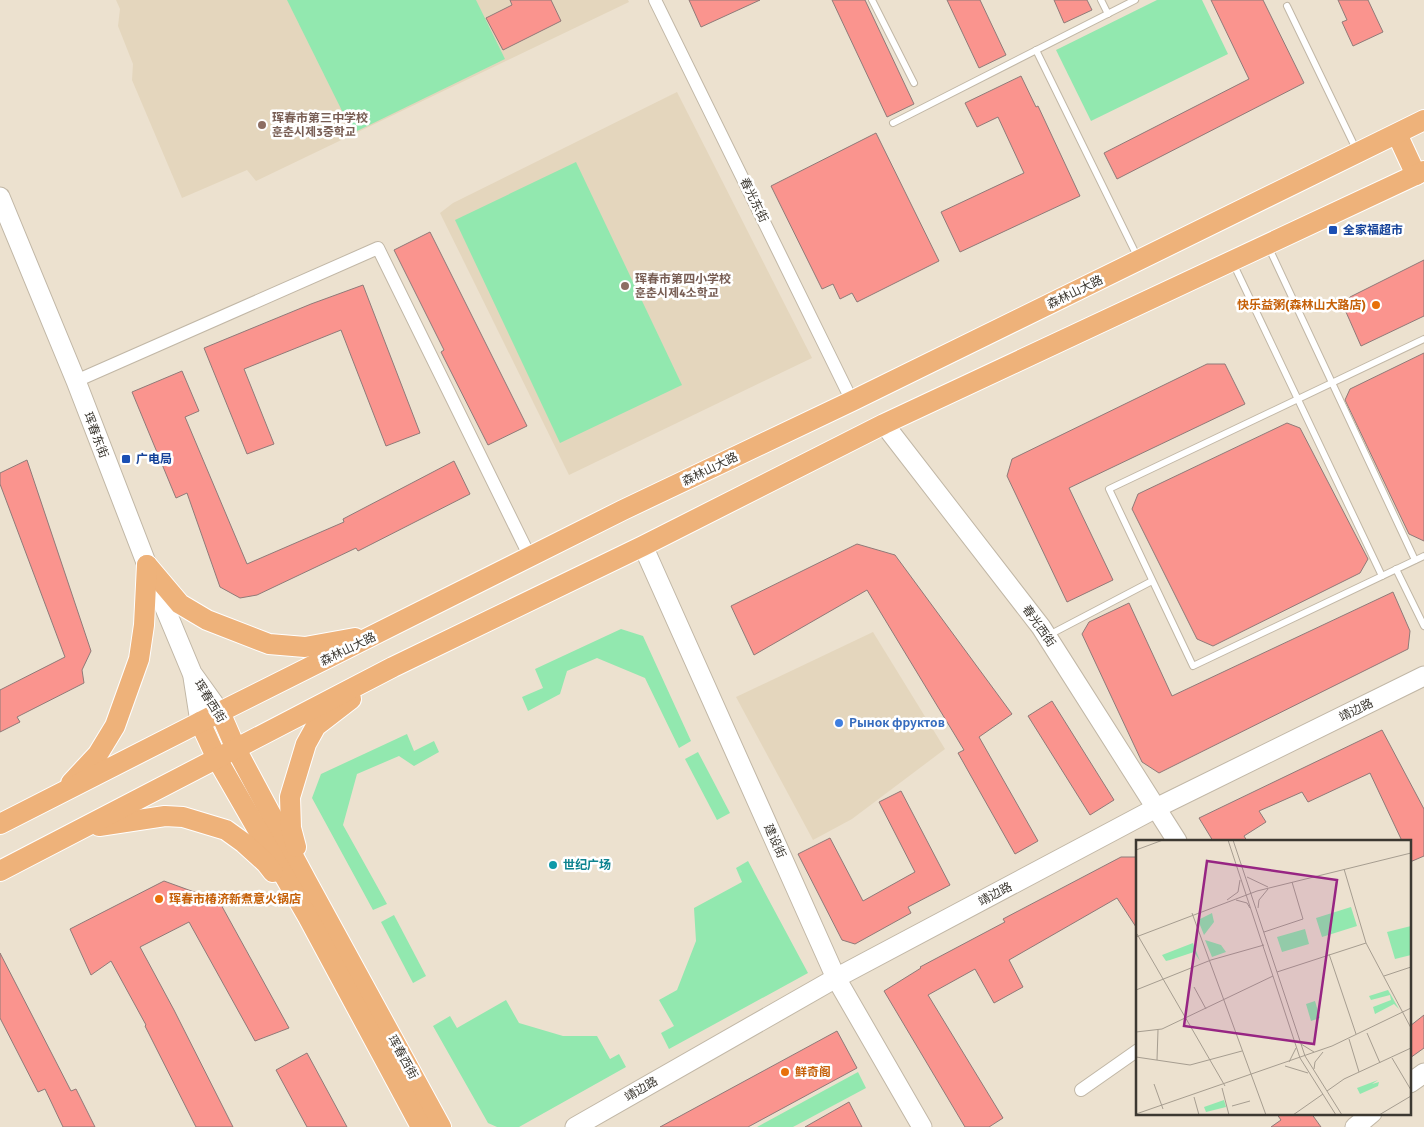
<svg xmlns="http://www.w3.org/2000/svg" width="1424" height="1127" font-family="Signika,'Noto Sans SC','Noto Sans KR',sans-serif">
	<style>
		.built { fill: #e4d6bd }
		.green { fill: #92e8af }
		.building { fill: #fa948e; stroke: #8f7a78 }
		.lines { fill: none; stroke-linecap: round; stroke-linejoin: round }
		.lane-casing { stroke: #c1b7a6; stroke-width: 8 }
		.street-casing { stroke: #c1b7a6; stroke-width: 14 }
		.secondary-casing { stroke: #c1b7a6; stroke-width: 21 }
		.primary-casing { stroke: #fff; stroke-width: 22 }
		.lane { stroke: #fff; stroke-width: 6 }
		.street { stroke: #fff; stroke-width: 12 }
		.secondary { stroke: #fff; stroke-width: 19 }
		.primary { stroke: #eeb27a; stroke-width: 20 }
		.education-dot { fill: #8d6e63; stroke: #fff; stroke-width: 2 }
		.transit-dot { fill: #1a4fb4; stroke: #fff; stroke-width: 2 }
		.food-dot { fill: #e8710a; stroke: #fff; stroke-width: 2 }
		.shop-dot { fill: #3f7fe0; stroke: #fff; stroke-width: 2 }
		.culture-dot { fill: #0f9aa8; stroke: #fff; stroke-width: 2 }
		.labels { text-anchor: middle; stroke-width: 5; stroke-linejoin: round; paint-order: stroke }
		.education-label { font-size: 12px; font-weight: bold; fill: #785e54; stroke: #fff; text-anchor: start }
		.street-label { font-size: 12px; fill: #3c3831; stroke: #fff }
		.transit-label { font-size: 12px; font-weight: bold; fill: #164399; stroke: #fff; text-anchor: start }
		.food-label { font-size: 12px; font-weight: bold; fill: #c56008; stroke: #fff; text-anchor: start }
		.shop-label { font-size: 12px; font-weight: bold; fill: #366cbe; stroke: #fff; text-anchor: start }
		.culture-label { font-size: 12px; font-weight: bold; fill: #0d838f; stroke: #fff; text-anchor: start }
		.inset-road { fill: none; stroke: #a69d90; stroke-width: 1 }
		.view { fill: #972583; fill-opacity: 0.15; stroke: #972583; stroke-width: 2.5 }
		.inset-edge { fill: none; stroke: #3c3831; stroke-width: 2.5 }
	</style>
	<rect width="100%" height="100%" fill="#ece1cf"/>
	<g class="built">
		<path d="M116,0H628L629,2L256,181L247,170L182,198L132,80L133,64L118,26L120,9Z"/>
		<path d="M677,92L812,358L569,475L440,213L453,203Z"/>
		<path d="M873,632L945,749L852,819L813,840L736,697Z"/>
	</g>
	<g class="green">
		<path d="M287,0H476L505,59L353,133Z"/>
		<path d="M1157,0H1202L1228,54L1091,121L1056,50Z"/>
		<path d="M576,162L682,385L560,443L455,220Z"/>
		<path d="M621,629L643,636L691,741L679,748L645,678L597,658L567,671L560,694L528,711L522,697L543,688L535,669Z"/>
		<path d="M407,734L414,751L434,741L439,752L414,766L399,756L357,774L343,825L387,904L373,910L312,798L321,774Z"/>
		<path d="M698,752L730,813L717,820L685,759Z"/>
		<path d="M748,861L808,973L669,1049L661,1033L674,1026L659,1000L677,990L696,941L694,908L742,882L736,868Z"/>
		<path d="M394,915L426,976L413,983L381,922Z"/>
		<path d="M506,1000L519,1023L563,1036H597L610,1059L619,1054L626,1067L519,1127H497L488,1123L433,1026L450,1016L457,1028Z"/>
		<path d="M858,1072L866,1088L793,1127H757Z"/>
	</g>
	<g class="building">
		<path d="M510,0H551L561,21L503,50L486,18L512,5Z"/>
		<path d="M689,0H760L701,27Z"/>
		<path d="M832,0H865L914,104L887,117Z"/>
		<path d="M947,0H980L1006,55L979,68Z"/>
		<path d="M1054,0H1087L1092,10L1064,23Z"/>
		<path d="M1211,0H1263L1304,83L1117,179L1104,153L1249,79Z"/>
		<path d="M1338,0H1368L1383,32L1353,46L1342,22L1347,20Z"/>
		<path d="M1021,76L1036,107L1038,106L1080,196L960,252L941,212L1024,173L998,117L977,127L965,103Z"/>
		<path d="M876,133L939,261L857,302L852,293L840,299L833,284L822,289L771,186Z"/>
		<path d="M430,232L527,426L488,445L441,352L444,350L394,250Z"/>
		<path d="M1424,260V316L1361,346L1346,312L1350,297Z"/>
		<path d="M363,285L420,433L386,446L341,330L244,369L274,444L247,454L204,348L311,304Z"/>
		<path d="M1424,353V541L1409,534L1345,400L1350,389Z"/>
		<path d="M1207,364H1225L1245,404L1069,488L1113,580L1067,602L1007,476L1012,459Z"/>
		<path d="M182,371L199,411L185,417L247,564L344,522L343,519L454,461L470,494L358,551L356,548L257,595L240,598L220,587L187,493L176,498L132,392Z"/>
		<path d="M1287,423L1300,428L1368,559L1360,573L1213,646L1197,639L1132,509L1138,494Z"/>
		<path d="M27,460L91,651L82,670L84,683L17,717L20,722L0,732V690L65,657L0,484V473Z"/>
		<path d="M857,544L895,555L1012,714L979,737L1038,841L1015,854L958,753L964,750L867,590L754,655L731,606Z"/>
		<path d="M1393,592L1410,631L1408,649L1159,773L1142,762L1082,634L1089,622L1129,603L1172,696Z"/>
		<path d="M1052,701L1114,800L1090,815L1028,716Z"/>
		<path d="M1382,730L1424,809V856L1410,862V841H1402L1370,773L1308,802L1302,792L1259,811L1266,822L1244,836L1247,841H1213L1199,818Z"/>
		<path d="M901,791L950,885L908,907L911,913L855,944L842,940L798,854L830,838L863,901L915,872L879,802Z"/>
		<path d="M1121,857H1138V930L1117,898L1009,960L1023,987L994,1003L975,969L928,995L1003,1118L989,1127H965L884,991L921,968L920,967L1005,922L1003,919Z"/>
		<path d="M164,881L219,901L289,1028L255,1041L189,922L140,947L174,1010L233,1127H196L145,1026L146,1025L111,961L91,975L70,929Z"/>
		<path d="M0,953L71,1091L76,1089L95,1127H63L45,1089L38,1092L0,1018Z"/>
		<path d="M1424,1015V1048L1410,1058V1026Z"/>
		<path d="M837,1031L857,1068L748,1127H660Z"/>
		<path d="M307,1053L347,1127H307L276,1070Z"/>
		<path d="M849,1102L862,1127H805Z"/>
		<path d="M1276,1113H1311L1321,1127H1271L1281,1120Z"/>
	</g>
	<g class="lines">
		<defs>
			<g id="lane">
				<path d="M872,0L914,83"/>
				<path d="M1101,0L1108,14"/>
				<path d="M1287,6L1357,151"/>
				<path d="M1036,50L1138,258"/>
				<path d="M893,123L1135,0"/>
				<path d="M1268,246L1415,560"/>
				<path d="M1233,263L1382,576"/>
				<path d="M1424,339L1109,489L1193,666L1424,556"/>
				<path d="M1396,569L1424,626"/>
				<path d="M1049,635L1152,581"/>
			</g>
			<g id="street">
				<path d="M655,0L852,401"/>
				<path d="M76,381L378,248L530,557"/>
				<path d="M1081,1090L1138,1050"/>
			</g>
			<g id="secondary">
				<path d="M0,197L76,381L147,565L192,673L220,712"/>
				<path d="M884,424L1041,627L1177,841"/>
				<path d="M643,546L836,978L922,1127"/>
				<path d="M193,677L200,722"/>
				<path d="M1410,1083L1424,1073"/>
				<path d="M575,1127L836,978L1156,808L1424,676"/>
				<path d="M1355,1127L1372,1113"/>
			</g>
			<g id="primary">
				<path d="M1397,134L1416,175"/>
				<path d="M147,565L180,604L207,620L269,644L305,647L355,638"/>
				<path d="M220,712L236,749L306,880L441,1127"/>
				<path d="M200,722L217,759L308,917L421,1127"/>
				<path d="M71,783L98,754L115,726L139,659L144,625L147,565"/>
				<path d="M0,824L220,712L623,510L852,401L1424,120"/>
				<path d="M99,826L165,816L183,817L226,830L244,843L266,863L273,872"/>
				<path d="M296,847L291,828L290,797L306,744L316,726L351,699"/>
				<path d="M0,871L393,667L643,546L884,424L1424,171"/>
			</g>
		</defs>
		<use href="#lane" class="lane-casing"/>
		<use href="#street" class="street-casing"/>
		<use href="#secondary" class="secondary-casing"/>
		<use href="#primary" class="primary-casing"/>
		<use href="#lane" class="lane"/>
		<use href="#street" class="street"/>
		<use href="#secondary" class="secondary"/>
		<use href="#primary" class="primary"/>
	</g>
	<g class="education-dot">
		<circle cx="262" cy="125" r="5"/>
		<circle cx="625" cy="286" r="5"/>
	</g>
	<g class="transit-dot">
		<rect x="1328" y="225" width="10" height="10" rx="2.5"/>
		<rect x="121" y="454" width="10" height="10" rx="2.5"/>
	</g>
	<g class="food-dot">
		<circle cx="1376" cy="305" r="5"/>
		<circle cx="159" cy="899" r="5"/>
		<circle cx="785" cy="1072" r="5"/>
	</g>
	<circle class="shop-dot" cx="839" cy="723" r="5"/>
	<circle class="culture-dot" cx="553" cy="865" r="5"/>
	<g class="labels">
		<g class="education-label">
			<text x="272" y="122">珲春市第三中学校<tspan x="272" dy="14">훈춘시제3중학교</tspan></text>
			<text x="635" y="283">珲春市第四小学校<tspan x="635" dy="14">훈춘시제4소학교</tspan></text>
		</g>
		<g class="street-label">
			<text transform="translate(754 200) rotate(64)" y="4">春光东街</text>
			<text transform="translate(1075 292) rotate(-26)" y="4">森林山大路</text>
			<text transform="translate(96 435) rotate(69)" y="4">珲春东街</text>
			<text transform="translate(710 469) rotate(-26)" y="4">森林山大路</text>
			<text transform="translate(1039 626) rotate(55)" y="4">春光西街</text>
			<text transform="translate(348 649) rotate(-26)" y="4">森林山大路</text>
			<text transform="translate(210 701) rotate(58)" y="4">珲春西街</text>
			<text transform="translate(1356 710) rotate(-26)" y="4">靖边路</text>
			<text transform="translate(775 841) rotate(66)" y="4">建设街</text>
			<text transform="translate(995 894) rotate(-28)" y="4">靖边路</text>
			<text transform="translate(403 1057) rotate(61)" y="4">珲春西街</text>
			<text transform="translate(641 1089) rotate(-30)" y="4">靖边路</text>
		</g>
		<g class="transit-label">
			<text x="1343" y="234">全家福超市</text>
			<text x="136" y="463">广电局</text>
		</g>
		<g class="food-label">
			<text x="1366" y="309" text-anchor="end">快乐益粥(森林山大路店)</text>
			<text x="169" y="903">珲春市椿济新煮意火锅店</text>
			<text x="795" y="1076">鲜奇阁</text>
		</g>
		<g class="shop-label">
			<text x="849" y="727">Рынок фруктов</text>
		</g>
		<g class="culture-label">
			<text x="563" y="869">世纪广场</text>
		</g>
	</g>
	<g transform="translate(1136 840)">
		<rect width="275" height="275" fill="#ece1cf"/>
		<path d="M215,67L221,86L186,97L180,78ZM76,73L78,82L68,95L62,80ZM275,86V115L259,119L251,92ZM169,89L173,104L146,112L141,97ZM69,100L85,105L90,112L76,117ZM57,103L64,121L58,112L34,120L30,121L26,115ZM252,150L263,169L258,164L239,174L237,167L255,160L254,155L235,160L233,156ZM179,161L184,178L175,181L170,164ZM242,240L236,244L243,242L242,246L224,254L221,248ZM88,260L90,267L70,272L68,267Z" fill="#92e8af"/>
		<path class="inset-road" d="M92,0L164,218L200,275M97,0L169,216L206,275M0,10L27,0M208,29L230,103L275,188M111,37L132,47M91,60L102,52L104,40M100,60L111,63L114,68M122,68L123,60L132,49M56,73L130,275M128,92L167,79L156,42M1,94L89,246M0,97L121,51L275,13M193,114L220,194M141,132L230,103M248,136L275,127M58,147L70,169M0,150L75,120L128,105M0,192L26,189L137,136M231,193L244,223M213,199L223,232M165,204L178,212M0,217L54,225L106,211M256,218L275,250M21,220L22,190M153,222L160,208M149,226L172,233M178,229L179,222L187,212M18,244L27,269M86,248L93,275M191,251L208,239L275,208M58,257L63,275M96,266L114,261M0,274L196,206L275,168M157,275L187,254M243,275L275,256"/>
		<path class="view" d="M71,21L201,40L178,204L48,186Z"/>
		<rect width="275" height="275" class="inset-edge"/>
	</g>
</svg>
